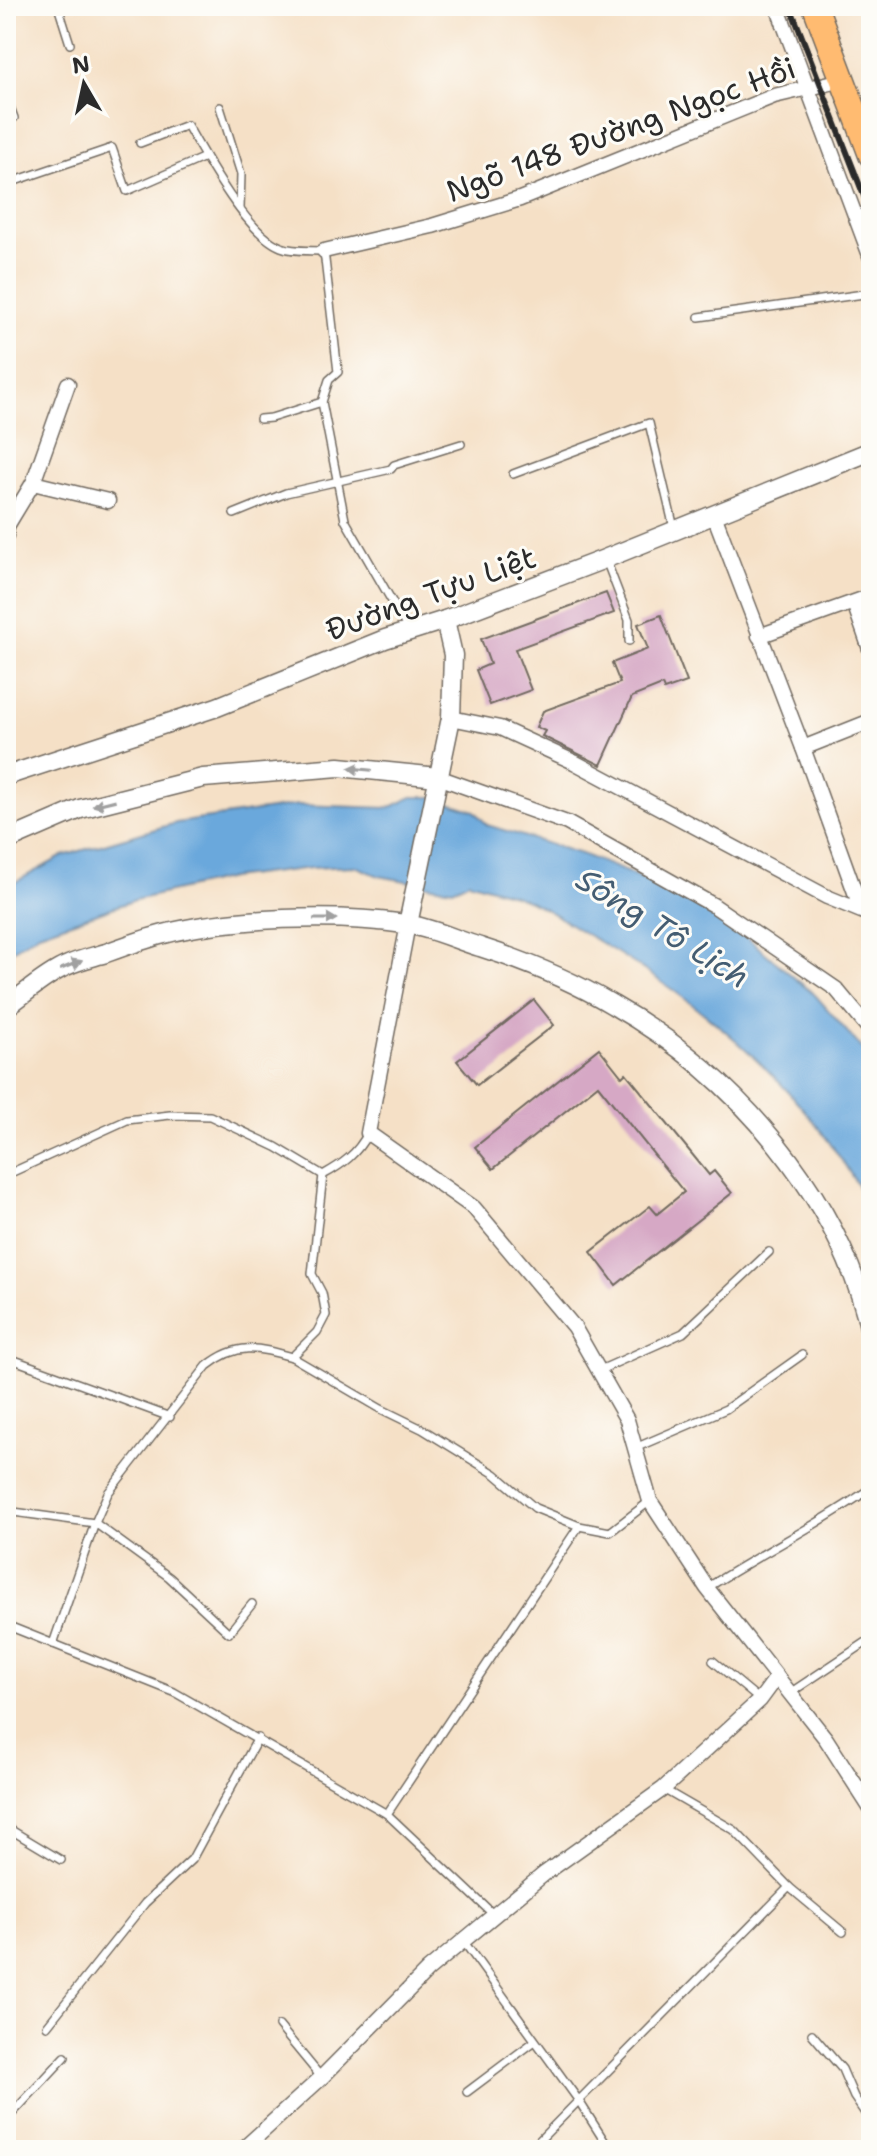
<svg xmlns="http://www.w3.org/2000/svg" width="877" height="2156" font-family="'Shantell Sans',sans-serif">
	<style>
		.water { fill: #6aa8dc; stroke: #4a6a84; stroke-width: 2 }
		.building { fill: #d6a8c5 }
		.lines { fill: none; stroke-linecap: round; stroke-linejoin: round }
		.service-casing { stroke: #726a61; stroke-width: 10 }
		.minor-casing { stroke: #726a61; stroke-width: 17 }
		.tertiary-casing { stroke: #726a61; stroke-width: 21 }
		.trunk-casing { stroke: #726a61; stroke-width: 27 }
		.service { stroke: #fff; stroke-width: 7 }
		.minor { stroke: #fff; stroke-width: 14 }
		.tertiary { stroke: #fff; stroke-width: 18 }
		.trunk { stroke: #ffbb71; stroke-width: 24 }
		.rail { stroke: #2b2b2b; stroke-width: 6 }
		.oneway { fill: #a0a0a0 }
		.labels { text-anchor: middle; stroke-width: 6; stroke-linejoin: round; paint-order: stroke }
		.street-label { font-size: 30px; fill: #2b2b2b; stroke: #fdfcf7 }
		.water-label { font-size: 32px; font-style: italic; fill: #445d72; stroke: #fdfcf7 }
	</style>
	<rect width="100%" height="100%" fill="#fdfcf7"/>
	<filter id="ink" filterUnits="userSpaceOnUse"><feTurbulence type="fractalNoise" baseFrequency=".0125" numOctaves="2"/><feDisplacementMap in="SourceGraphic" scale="16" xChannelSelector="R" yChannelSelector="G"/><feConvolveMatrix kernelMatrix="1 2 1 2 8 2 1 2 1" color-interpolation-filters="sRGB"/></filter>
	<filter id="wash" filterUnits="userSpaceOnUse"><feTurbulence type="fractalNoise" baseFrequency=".006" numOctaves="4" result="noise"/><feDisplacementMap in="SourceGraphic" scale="32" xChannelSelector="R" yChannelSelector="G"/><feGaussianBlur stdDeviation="1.8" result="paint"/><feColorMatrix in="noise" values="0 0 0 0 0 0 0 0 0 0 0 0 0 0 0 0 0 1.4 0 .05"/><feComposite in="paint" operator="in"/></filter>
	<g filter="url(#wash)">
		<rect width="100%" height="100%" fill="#f5e0c6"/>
		<path class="water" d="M412,797H433L475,811L487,825L584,855L659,885L744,935L816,996L871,1059V1210C811,1093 708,1006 596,940C575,928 555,913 533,903C513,893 490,888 469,881L453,889L438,887L379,876L355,866L311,868L230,878L135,900L39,933L6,954V887L63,856L176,823L298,805L389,808Z"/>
		<g id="blocks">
			<g class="building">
				<path d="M606,593L614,613L515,649L531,690L490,705L476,670L490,664L481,639Z"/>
				<path d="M661,615L687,682L664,690L662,685L632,697L601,765L542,736L545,731L536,727L543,711L620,683L612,663L648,649L638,624Z"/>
				<path d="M534,1000L554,1025L477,1085L457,1061Z"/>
				<path d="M599,1048L622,1077L626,1073L709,1175L714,1171L732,1193L616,1285L591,1252L650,1206L657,1214L684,1192L598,1085L493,1169L475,1147Z"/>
			</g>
		</g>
	</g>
	<g filter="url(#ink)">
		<use href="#blocks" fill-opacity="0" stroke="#726a61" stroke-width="2"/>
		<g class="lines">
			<defs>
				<g id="service">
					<path d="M58,6L70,44"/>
					<path d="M6,96L14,118"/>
					<path d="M220,107L241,174L240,209"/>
					<path d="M140,143L187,125C205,157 247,234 281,247C294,252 309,250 324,251L338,372L329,380L322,402L345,520L408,629"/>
					<path d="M6,184L112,148L127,191L205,157"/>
					<path d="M699,317L871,293"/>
					<path d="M260,419L271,418L322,402"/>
					<path d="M513,474L649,423L674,528"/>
					<path d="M234,514L286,493L391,469L394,465L461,444"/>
					<path d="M606,560L629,620V641"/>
					<path d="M6,1175L127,1120L170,1115L210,1116L276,1147L323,1175"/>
					<path d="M323,1175C343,1164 357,1154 368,1133"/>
					<path d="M6,1357L170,1417"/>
					<path d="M292,1357L381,1409L422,1429L495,1474L535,1508L579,1526L610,1532L650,1501"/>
					<path d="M600,1370L683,1333L769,1252"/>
					<path d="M635,1448L726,1409L802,1355"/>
					<path d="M6,1511L95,1523L108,1493L207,1366C237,1342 257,1347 292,1357L317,1332L326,1315L322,1293L312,1274L323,1175"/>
					<path d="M707,1588C761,1553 819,1525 871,1488"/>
					<path d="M6,1625L174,1692L387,1814L494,1915"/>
					<path d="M53,1644L95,1523L169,1577L229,1633L252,1604"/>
					<path d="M713,1661L760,1700"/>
					<path d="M790,1693L871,1639"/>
					<path d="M663,1789L734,1830L789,1887L843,1932"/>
					<path d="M387,1814L579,1526"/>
					<path d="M6,1827L61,1860"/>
					<path d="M464,1942L579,2101L610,2150"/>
					<path d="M6,1990L10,1986"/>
					<path d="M47,2026L145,1903L192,1859L258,1738"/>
					<path d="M279,2026L321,2077"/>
					<path d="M812,2034L842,2069L854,2097L871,2122"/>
					<path d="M467,2092L535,2041"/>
					<path d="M6,2120L65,2057"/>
					<path d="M530,2150L789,1887"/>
				</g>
				<g id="minor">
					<path d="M777,6L871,258"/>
					<path d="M324,251L432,226L520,199L774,96L843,80"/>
					<path d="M33,483L108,501"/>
					<path d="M714,515L803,748L861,909L871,902"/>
					<path d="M6,536L7,526L33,483L68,384"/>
					<path d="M854,603L871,652"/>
					<path d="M759,636L871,596"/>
					<path d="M451,718L500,728L574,762L827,897L871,915"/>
					<path d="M803,748L871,721"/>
					<path d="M438,777L567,823L713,905L836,989L871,1031"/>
					<path d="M408,924L368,1133L474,1208L574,1327L627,1420L650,1501L707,1588L826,1739L871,1809"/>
					<path d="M242,2150L321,2078L428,1970L544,1874L663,1789L760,1700L777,1677"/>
				</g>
				<g id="tertiary">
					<path d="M6,776L217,707L385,639L445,620L602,560L871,451"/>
					<path d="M6,841L80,809L203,778L339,767L438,777"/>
					<path d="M408,924L451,718L453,655L445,620"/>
					<path d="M6,1007C25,994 45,975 66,966C78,960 93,957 106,953C125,946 144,939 164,934C230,917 337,914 405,924C430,927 456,940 480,947C527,962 571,980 613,1005C735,1074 841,1197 871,1335"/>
				</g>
				<path id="trunk" d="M815,6L871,155"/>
			</defs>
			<use href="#service" class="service-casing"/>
			<use href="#minor" class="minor-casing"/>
			<use href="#tertiary" class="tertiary-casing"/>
			<use href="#trunk" class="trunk-casing"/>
			<use href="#service" class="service"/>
			<use href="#minor" class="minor"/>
			<use href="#tertiary" class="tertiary"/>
			<use href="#trunk" class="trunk"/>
			<path class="rail" d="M790,6L871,214"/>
		</g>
		<defs><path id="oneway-solid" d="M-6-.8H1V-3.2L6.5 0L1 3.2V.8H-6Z" transform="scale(2)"/></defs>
		<g class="oneway">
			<use href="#oneway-solid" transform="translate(360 769) rotate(-174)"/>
			<use href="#oneway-solid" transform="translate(104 803) rotate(166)"/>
			<use href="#oneway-solid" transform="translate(325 919)"/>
			<use href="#oneway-solid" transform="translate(71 965) rotate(-22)"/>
		</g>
	</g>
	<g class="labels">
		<g class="street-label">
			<text transform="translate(621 130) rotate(-20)" y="10">Ngõ 148 Đường Ngọc Hồi</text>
			<text transform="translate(431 594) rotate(-20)" y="10">Đường Tựu Liệt</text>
		</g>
		<g class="water-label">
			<text transform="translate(663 928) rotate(32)" y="11">Sông Tô Lịch</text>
		</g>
	</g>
	<rect width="877" height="2156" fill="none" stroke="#fdfcf7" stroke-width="32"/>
	<g transform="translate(84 84) rotate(351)" stroke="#fdfcf7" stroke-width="6" paint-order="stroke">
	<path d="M0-6L14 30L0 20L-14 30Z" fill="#2b2b2b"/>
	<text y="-12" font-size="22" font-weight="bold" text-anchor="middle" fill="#2b2b2b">N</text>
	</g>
</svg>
